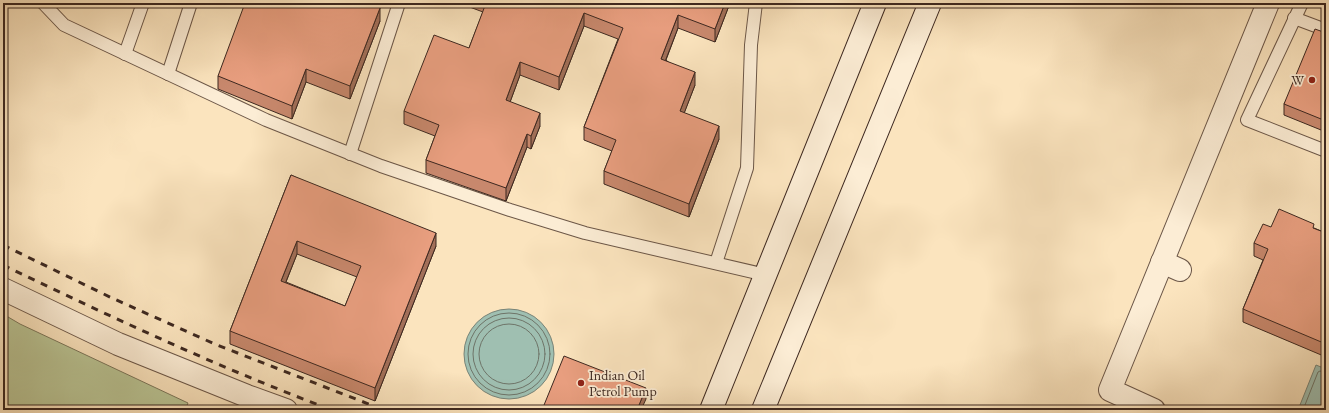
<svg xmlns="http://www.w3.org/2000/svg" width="1329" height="413" font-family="'EB Garamond',serif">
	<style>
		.green { fill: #bac595; stroke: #7c765a }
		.water { fill: #9fbfb1; stroke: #788377 }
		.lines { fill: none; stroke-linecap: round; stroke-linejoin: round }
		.shore { stroke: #6e7468; stroke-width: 1 }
		.service-casing { stroke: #6c5748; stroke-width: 14 }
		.minor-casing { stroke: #6c5748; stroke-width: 24 }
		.tertiary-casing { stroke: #6c5748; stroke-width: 24 }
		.secondary-casing { stroke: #3d2820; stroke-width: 24 }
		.service { stroke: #fcedd5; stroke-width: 12 }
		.minor { stroke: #fcedd5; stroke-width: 22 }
		.tertiary { stroke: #fcedd5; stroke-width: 22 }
		.secondary { stroke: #fcedd5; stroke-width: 22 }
		.rail { stroke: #3d2820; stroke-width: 3; stroke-dasharray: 7 7; stroke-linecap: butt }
		.wall { fill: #c8886d; stroke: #3d2820; fill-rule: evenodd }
		.shaded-wall { fill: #a26f59; stroke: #3d2820 }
		.building { fill: #e89e7f; stroke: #3d2820; fill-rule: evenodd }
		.poi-dot { fill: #8f2418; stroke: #fcedd5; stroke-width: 1.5 }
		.labels { text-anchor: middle; stroke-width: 3.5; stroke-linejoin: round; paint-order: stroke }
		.poi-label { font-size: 14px; fill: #3d2820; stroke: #fcedd5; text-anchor: end }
	</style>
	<rect width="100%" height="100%" fill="#fbe4be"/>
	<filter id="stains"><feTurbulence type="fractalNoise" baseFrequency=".005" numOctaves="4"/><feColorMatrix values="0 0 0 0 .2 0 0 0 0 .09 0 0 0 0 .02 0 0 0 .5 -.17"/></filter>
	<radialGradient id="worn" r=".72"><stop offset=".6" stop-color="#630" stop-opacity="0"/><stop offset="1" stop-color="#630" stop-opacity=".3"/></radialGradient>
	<path class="green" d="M3,314L20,324L188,403L185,410H3Z"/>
	<g class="water">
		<circle cx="509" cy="354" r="45"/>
		<path d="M1316,365L1326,369V410H1298Z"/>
	</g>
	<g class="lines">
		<g class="shore">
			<circle cx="509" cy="354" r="41"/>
			<circle cx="509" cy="354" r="36"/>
			<circle cx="509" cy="354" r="30"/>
			<path d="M1303,410L1318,372L1320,371L1326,373"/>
		</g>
		<defs>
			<g id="service">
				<path d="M43,3L64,25L266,120L381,166L510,210L585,233L766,275"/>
				<path d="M1302,3L1247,120L1326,151"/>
				<path d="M1294,18L1326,30"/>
				<path d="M125,54L143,3"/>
				<path d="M168,74L191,3"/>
				<path d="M350,154L399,3"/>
				<path d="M716,263L747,168L751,45L756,3"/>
			</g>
			<g id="minor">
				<path d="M1162,262L1180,270"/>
				<path d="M1154,410L1110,390L1268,3"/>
			</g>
			<path id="tertiary" d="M3,289L118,344L247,396L286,410"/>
			<g id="secondary">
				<path d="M711,410L875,3"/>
				<path d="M763,410L930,3"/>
			</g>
		</defs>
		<use href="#service" class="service-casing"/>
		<use href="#minor" class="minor-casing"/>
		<use href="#tertiary" class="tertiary-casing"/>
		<use href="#secondary" class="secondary-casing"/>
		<use href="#service" class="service"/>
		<use href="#minor" class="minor"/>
		<use href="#tertiary" class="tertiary"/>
		<use href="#secondary" class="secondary"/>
		<g class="rail">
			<path d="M3,245L112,298L217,345L384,410"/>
			<path d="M3,265C111,317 220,368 332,410"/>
		</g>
	</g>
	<g class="wall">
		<path d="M459,3H730L715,42L678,28L666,60L695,85L684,113L719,139L689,217L604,184V171L612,151L584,140V127L618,39L584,26L559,90L520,75L510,102L540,126L531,149L527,147L506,201L426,173V160L435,136L404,124V111L469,48L483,12Z"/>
		<path d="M380,21L350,99L306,82L292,119L218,89V76Z"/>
		<path d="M1326,33V132L1284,115V104Z"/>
		<path d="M291,175L436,246L375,401L230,344V331ZM297,254L357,277L345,306L286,282Z"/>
		<path d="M1271,227L1314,228L1326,233V357L1243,322V309L1263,260L1254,256V243Z"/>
	</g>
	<g class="shaded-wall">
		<path d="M725,3H730L715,42V29Z"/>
		<path d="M380,8V21L350,99V86Z"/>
		<path d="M584,13V26L559,90V77Z"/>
		<path d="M678,15V28L661,72V59Z"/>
		<path d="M520,62V75L506,113V100Z"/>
		<path d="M306,69V82L292,119V106Z"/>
		<path d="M695,72V85L680,124V111Z"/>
		<path d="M540,113V126L531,149V136Z"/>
		<path d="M719,126V139L689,217V204Z"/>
		<path d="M527,134V147L506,201V188Z"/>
		<path d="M436,233V246L375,401V388Z"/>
		<path d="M297,241V254L281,294V281Z"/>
		<path d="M646,388V399L641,410H637Z"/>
	</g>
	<g class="building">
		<path d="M245,3H368L380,8L350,86L306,69L292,106L218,76Z"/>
		<path d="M486,3H725L715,29L678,15L661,59L695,72L680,111L719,126L689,204L604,171L616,140L584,127L623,28L584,13L559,77L520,62L506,100L540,113L531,136L527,134L506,188L426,160L439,125L404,111L434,35L469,48Z"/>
		<path d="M1315,29L1326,33V121L1284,104Z"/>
		<path d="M291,175L436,233L375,388L230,331ZM297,241L361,266L345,306L281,281Z"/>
		<path d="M1279,209L1314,224L1313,228L1326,233V344L1243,309L1268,249L1254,243L1263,224L1271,227Z"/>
		<path d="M564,356L646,388L637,410H542Z"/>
	</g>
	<g class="poi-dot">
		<circle cx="1312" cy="80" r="4"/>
		<circle cx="581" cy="383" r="4"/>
	</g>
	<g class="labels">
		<g class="poi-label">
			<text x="1304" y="85">W</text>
			<text x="589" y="380" text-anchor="start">Indian Oil<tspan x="589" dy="16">Petrol Pump</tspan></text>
		</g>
	</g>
	<rect width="1329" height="413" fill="none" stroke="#fbe4be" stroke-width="16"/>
	<rect x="4" y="4" width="1321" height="405" fill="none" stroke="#3d2820" stroke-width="2"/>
	<rect x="8" y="8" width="1313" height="397" fill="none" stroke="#3d2820"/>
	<rect width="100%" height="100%" filter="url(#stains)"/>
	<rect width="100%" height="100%" fill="url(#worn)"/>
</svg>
